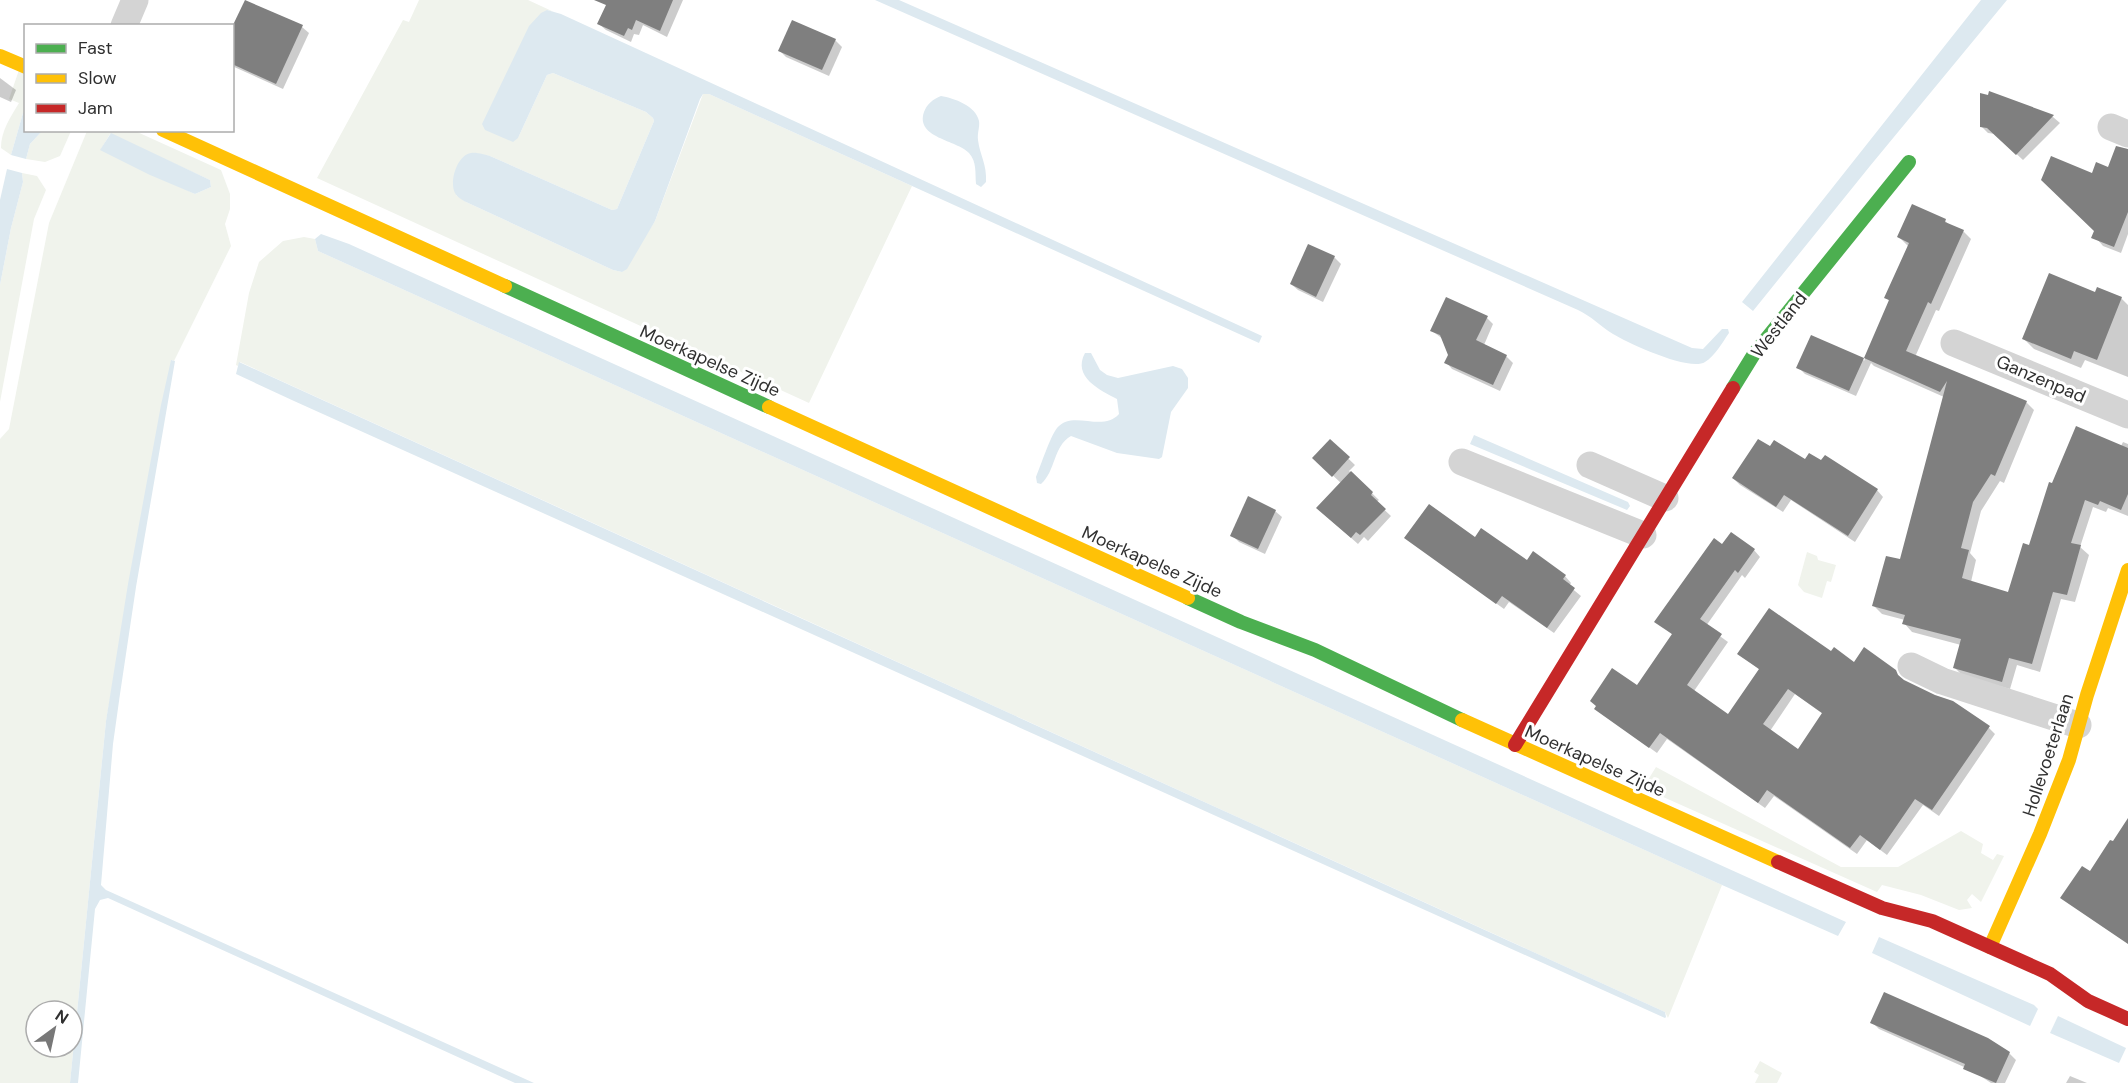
<svg xmlns="http://www.w3.org/2000/svg" width="2128" height="1083" font-family="'DM Sans',sans-serif">
	<style>
		.green { fill: #f0f3ec; fill-rule: evenodd }
		.water { fill: #dde9f0 }
		.shadow { fill: #0003; fill-rule: evenodd }
		.building { fill: #7f7f7f; fill-rule: evenodd }
		.lines { fill: none; stroke-linecap: round; stroke-linejoin: round }
		.street { stroke: #d4d4d4; stroke-width: 27 }
		.fast { stroke: #4caf50; stroke-width: 14 }
		.slow { stroke: #ffc107; stroke-width: 14 }
		.jam { stroke: #c62828; stroke-width: 14 }
		.labels { text-anchor: middle; stroke-width: 6; stroke-linejoin: round; paint-order: stroke }
		.street-label { font-size: 18px; fill: #303030; stroke: #fff }
	</style>
	<rect width="100%" height="100%" fill="#fff"/>
	<g class="green">
		<path d="M419,0H528L554,12L547,10L518,138L547,75L553,73L646,112L653,118L654,121L617,209L612,210L490,156L472,153L456,195L466,202L613,270L622,272L655,221L703,94H709L912,186L809,403L317,178L403,20L409,22Z"/>
		<path d="M19,70L25,74V111L23,113L11,155L1,148C1,131 10,118 19,103L9,99Z"/>
		<path d="M42,131H71L60,156L45,162L26,159L30,144Z"/>
		<path d="M87,131H135L221,170L230,194V209L225,224L231,246L174,361L172,360L106,721L70,1083H0V439L9,429L49,223ZM110,134L210,180L211,187L195,194L101,149ZM36,1011H72V1047H36Z"/>
		<path d="M22,173L37,176L46,190L34,219L0,402V285L11,228L23,182Z"/>
		<path d="M304,237L315,239L318,251L1722,885L1668,1018L1665,1012L240,362L238,366L236,365L249,293L259,262L283,241Z"/>
		<path d="M1807,552L1817,556L1818,560L1836,565L1831,582L1827,581L1822,598L1804,592L1798,585Z"/>
		<path d="M1656,767L1841,867H1898L1961,831L1983,844L1981,853L1993,860L1997,854L2004,856L1981,902L1972,894L1967,900L1972,908L1959,910L1921,895L1882,885L1877,892L1643,788Z"/>
		<path d="M1760,1061L1782,1073L1777,1083H1755L1759,1075L1754,1072Z"/>
	</g>
	<g class="water">
		<path d="M875,0H899L1692,348L1703,349L1722,329H1728L1729,333C1722,343 1715,356 1705,362C1690,372 1628,343 1613,334C1600,326 1591,316 1578,310Z"/>
		<path d="M1981,0H2007L1870,166L1753,311L1742,302Z"/>
		<path d="M547,10L561,14L1262,336L1259,343L709,94H703L700,99L655,221L627,269L622,272L613,270L466,202C462,200 457,197 455,193C449,182 457,155 471,153C477,152 485,155 490,156L612,210L617,209L654,121L653,118L646,112L553,73L547,75L518,138L513,142L485,130L482,124L529,26L541,13Z"/>
		<path d="M941,96C954,98 976,106 979,121C980,127 977,133 978,140C980,156 987,164 986,182L981,187L976,184C975,173 977,162 969,153C957,140 915,138 924,112C927,104 933,99 941,96Z"/>
		<path d="M25,111L26,130L42,131L30,144L26,159L11,155L23,113Z"/>
		<path d="M111,133L210,180L211,187L195,194L150,175L100,150Z"/>
		<path d="M7,169L22,173L23,182L11,228L0,285V200Z"/>
		<path d="M321,234L349,244L1846,922L1838,936L1722,885L318,251L315,239Z"/>
		<path d="M1085,353H1091L1100,370L1107,375L1118,378L1173,366L1182,369L1188,378V388L1171,412L1162,457L1159,459L1117,453L1071,436C1053,446 1056,471 1041,484L1037,483L1036,477C1041,465 1050,437 1057,428C1073,409 1102,433 1119,414L1117,399C1100,390 1072,377 1085,353Z"/>
		<path d="M171,360L175,361L136,587L120,694L113,744L101,885L106,890L534,1083H515L108,898L100,900L95,909L78,1083H70L106,721L128,584L161,405Z"/>
		<path d="M239,362L1665,1012L1666,1017L1665,1018L294,401L236,374Z"/>
		<path d="M1474,435L1628,502L1630,506L1627,510L1470,444Z"/>
		<path d="M1879,937L2034,1005L2038,1009L2030,1026L1872,953Z"/>
		<path d="M2058,1016L2126,1048L2119,1063L2050,1033Z"/>
	</g>
	<g class="shadow">
		<path d="M610,0H683L667,37L643,25L639,35L634,34L631,42L606,30L599,24Z"/>
		<path d="M302,27L309,33L283,89L232,66V31Z"/>
		<path d="M835,40L842,47L829,76L786,57L780,51Z"/>
		<path d="M0,78L16,90L11,102L0,97Z"/>
		<path d="M1990,92L2053,117L2060,123L2023,160L1995,134L1988,133L1981,126Z"/>
		<path d="M2128,156V234L2121,253L2103,246L2097,239L2099,178Z"/>
		<path d="M1945,221L1951,226L1963,231L1971,239L1939,311L1936,310L1915,357L2026,402L2034,410L2004,483L2000,481L1981,511L1970,553L1976,560L1971,582L2009,594L2030,547L2053,485L2121,446L2123,442L2128,444V516L2108,508L2106,512L2093,507L2080,547L2089,555L2075,602L2061,599L2040,672L2017,665L2010,689L1963,676L1954,667L1961,645L1912,632L1904,623L1905,620L1882,614L1874,606L1901,561L1944,397L1874,366L1871,363L1856,396L1805,374L1798,367L1863,359L1864,361L1890,302L1886,297L1908,246L1899,237Z"/>
		<path d="M1334,257L1341,264L1323,302L1298,290L1291,284Z"/>
		<path d="M2098,288L2121,298L2128,305V377L2085,360L2081,368L2034,349L2023,338L2096,294Z"/>
		<path d="M1487,318L1493,324L1484,345L1506,356L1513,363L1500,391L1452,369L1446,362L1449,355L1443,339L1432,331Z"/>
		<path d="M1330,441L1355,465L1349,471L1379,500L1376,502L1391,516L1368,541L1364,537L1358,544L1324,514L1341,483L1314,458Z"/>
		<path d="M1805,462L1877,490L1883,497L1855,542L1791,500L1783,512L1740,485L1733,478Z"/>
		<path d="M1275,511L1282,517L1265,554L1239,542L1232,535Z"/>
		<path d="M1406,538L1475,539L1527,562L1565,576L1571,583L1569,586L1581,596L1554,633L1509,602L1504,609Z"/>
		<path d="M1722,546L1754,550L1760,557L1745,578L1742,575L1706,626L1728,642L1694,691L1728,716L1760,670L1739,654L1831,653L1855,664L1895,671L1904,682L1989,728L1995,734L1939,816L1923,805L1887,855L1867,840L1857,854L1774,796L1765,808L1667,739L1657,753L1596,709L1637,687L1673,635L1656,621ZM1795,694L1823,714L1798,751L1770,731Z"/>
		<path d="M1872,1022L2009,1053L2016,1060L2005,1083H1991L1973,1071L1879,1029Z"/>
		<path d="M2070,1076L2087,1083H2066Z"/>
	</g>
	<g class="building">
		<path d="M245,0L303,25L276,84L232,64V27Z"/>
		<path d="M594,0H673L660,31L636,20L632,30L628,28L624,36L597,24L606,5Z"/>
		<path d="M792,20L836,39L822,70L778,51Z"/>
		<path d="M1989,91L2054,115L2016,155L1987,128L1980,127V93L1988,95Z"/>
		<path d="M2116,146L2128,149V212L2114,247L2091,238L2094,231L2041,180L2051,156L2092,173L2096,162L2108,167Z"/>
		<path d="M1912,204L1946,219L1945,222L1964,230L1931,304L1928,302L1906,351L2027,401L1995,476L1991,474L1973,502L1961,548L1969,550L1962,578L2008,592L2023,543L2029,545L2049,482L2052,483L2076,426L2128,448V494L2121,510L2100,501L2098,505L2085,500L2071,543L2081,545L2067,595L2053,592L2032,664L2009,658L2002,682L1953,668L1961,639L1902,624L1905,615L1872,606L1886,556L1900,559L1947,381L1940,392L1864,358L1889,300L1884,298L1909,243L1897,237Z"/>
		<path d="M1308,244L1335,256L1316,297L1290,284Z"/>
		<path d="M2049,273L2095,292L2097,287L2122,297L2097,360L2074,351L2071,359L2022,339Z"/>
		<path d="M1446,297L1488,316L1476,340L1507,355L1493,385L1444,363L1448,355L1440,335L1430,331Z"/>
		<path d="M1811,335L1864,358L1849,391L1796,368Z"/>
		<path d="M1330,439L1350,457L1332,477L1312,458Z"/>
		<path d="M1758,439L1770,446L1774,440L1805,459L1809,453L1821,460L1825,455L1878,489L1848,536L1784,495L1776,507L1732,478Z"/>
		<path d="M1351,471L1373,492L1371,495L1386,509L1360,535L1356,532L1351,538L1316,508Z"/>
		<path d="M1248,496L1276,510L1258,549L1230,536Z"/>
		<path d="M1429,504L1475,537L1481,528L1527,560L1533,551L1566,575L1563,579L1575,588L1547,628L1502,596L1496,604L1404,538Z"/>
		<path d="M1731,532L1755,549L1738,573L1735,570L1700,619L1722,634L1687,685L1728,714L1759,669L1737,654L1769,608L1831,651L1834,647L1854,662L1864,647L1896,670L1898,675L1904,680L1935,695L1953,701L1990,726L1932,810L1915,799L1880,850L1860,835L1850,848L1767,790L1758,803L1660,733L1649,748L1594,709L1596,706L1590,701L1612,668L1637,685L1672,634L1654,622L1714,538L1722,544ZM1788,689L1822,713L1798,749L1763,724Z"/>
		<path d="M2128,818V944L2060,898L2082,866L2090,871L2110,840L2113,841Z"/>
		<path d="M1884,992L1988,1038L2010,1052L1996,1083L1963,1069L1965,1064L1870,1023Z"/>
	</g>
	<g class="lines">
		<g class="street">
			<path d="M124,26L135,0"/>
			<path d="M2111,127L2128,134"/>
			<path d="M1954,343L2128,415"/>
			<path d="M1462,462L1643,535"/>
			<path d="M1590,465L1665,498"/>
			<path d="M1911,666L1942,681L2078,725"/>
		</g>
		<g class="fast">
			<path d="M505,286L769,407"/>
			<path d="M1733,388L1754,354L1909,162"/>
			<path d="M1188,598L1241,622L1315,650L1462,720"/>
		</g>
		<g class="slow">
			<path d="M0,56L26,67"/>
			<path d="M163,130L505,286"/>
			<path d="M769,407L1188,598"/>
			<path d="M1462,720L1778,862"/>
			<path d="M1990,947L2040,834L2069,760L2087,695L2128,570"/>
		</g>
		<g class="jam">
			<path d="M1515,745L1733,388"/>
			<path d="M1778,862L1882,908L1932,921L1990,947L2050,974L2088,1001L2128,1019"/>
		</g>
	</g>
	<g class="labels">
		<g class="street-label">
			<text transform="translate(1779 325) rotate(-52)" y="6">Westland</text>
			<text transform="translate(710 361) rotate(24)" y="6">Moerkapelse Zijde</text>
			<text transform="translate(2041 379) rotate(23)" y="6">Ganzenpad</text>
			<text transform="translate(1152 562) rotate(24)" y="6">Moerkapelse Zijde</text>
			<text transform="translate(2048 755) rotate(-72)" y="6">Hollevoeterlaan</text>
			<text transform="translate(1595 761) rotate(24)" y="6">Moerkapelse Zijde</text>
		</g>
	</g>
	<rect x="24" y="24" width="210" height="108" fill="#ffffff" stroke="#acacac" stroke-width="1.5"/>
	<rect x="36" y="44" width="30" height="9" fill="#4caf50" stroke="#acacac" stroke-width="1.5"/>
	<text x="78" y="54" font-size="18" fill="#303030">Fast</text>
	<rect x="36" y="74" width="30" height="9" fill="#ffc107" stroke="#acacac" stroke-width="1.5"/>
	<text x="78" y="84" font-size="18" fill="#303030">Slow</text>
	<rect x="36" y="104" width="30" height="9" fill="#c62828" stroke="#acacac" stroke-width="1.5"/>
	<text x="78" y="114" font-size="18" fill="#303030">Jam</text>
	<g transform="translate(54 1029) rotate(33)"><circle r="28" fill="#ffffff" stroke="#acacac" stroke-width="1.5"/>
	<path d="M0-4.5L10 22L0 15L-10 22Z" fill="#787878"/>
	<text y="-9" font-size="16" font-weight="bold" text-anchor="middle" fill="#303030">N</text>
	</g>
</svg>
